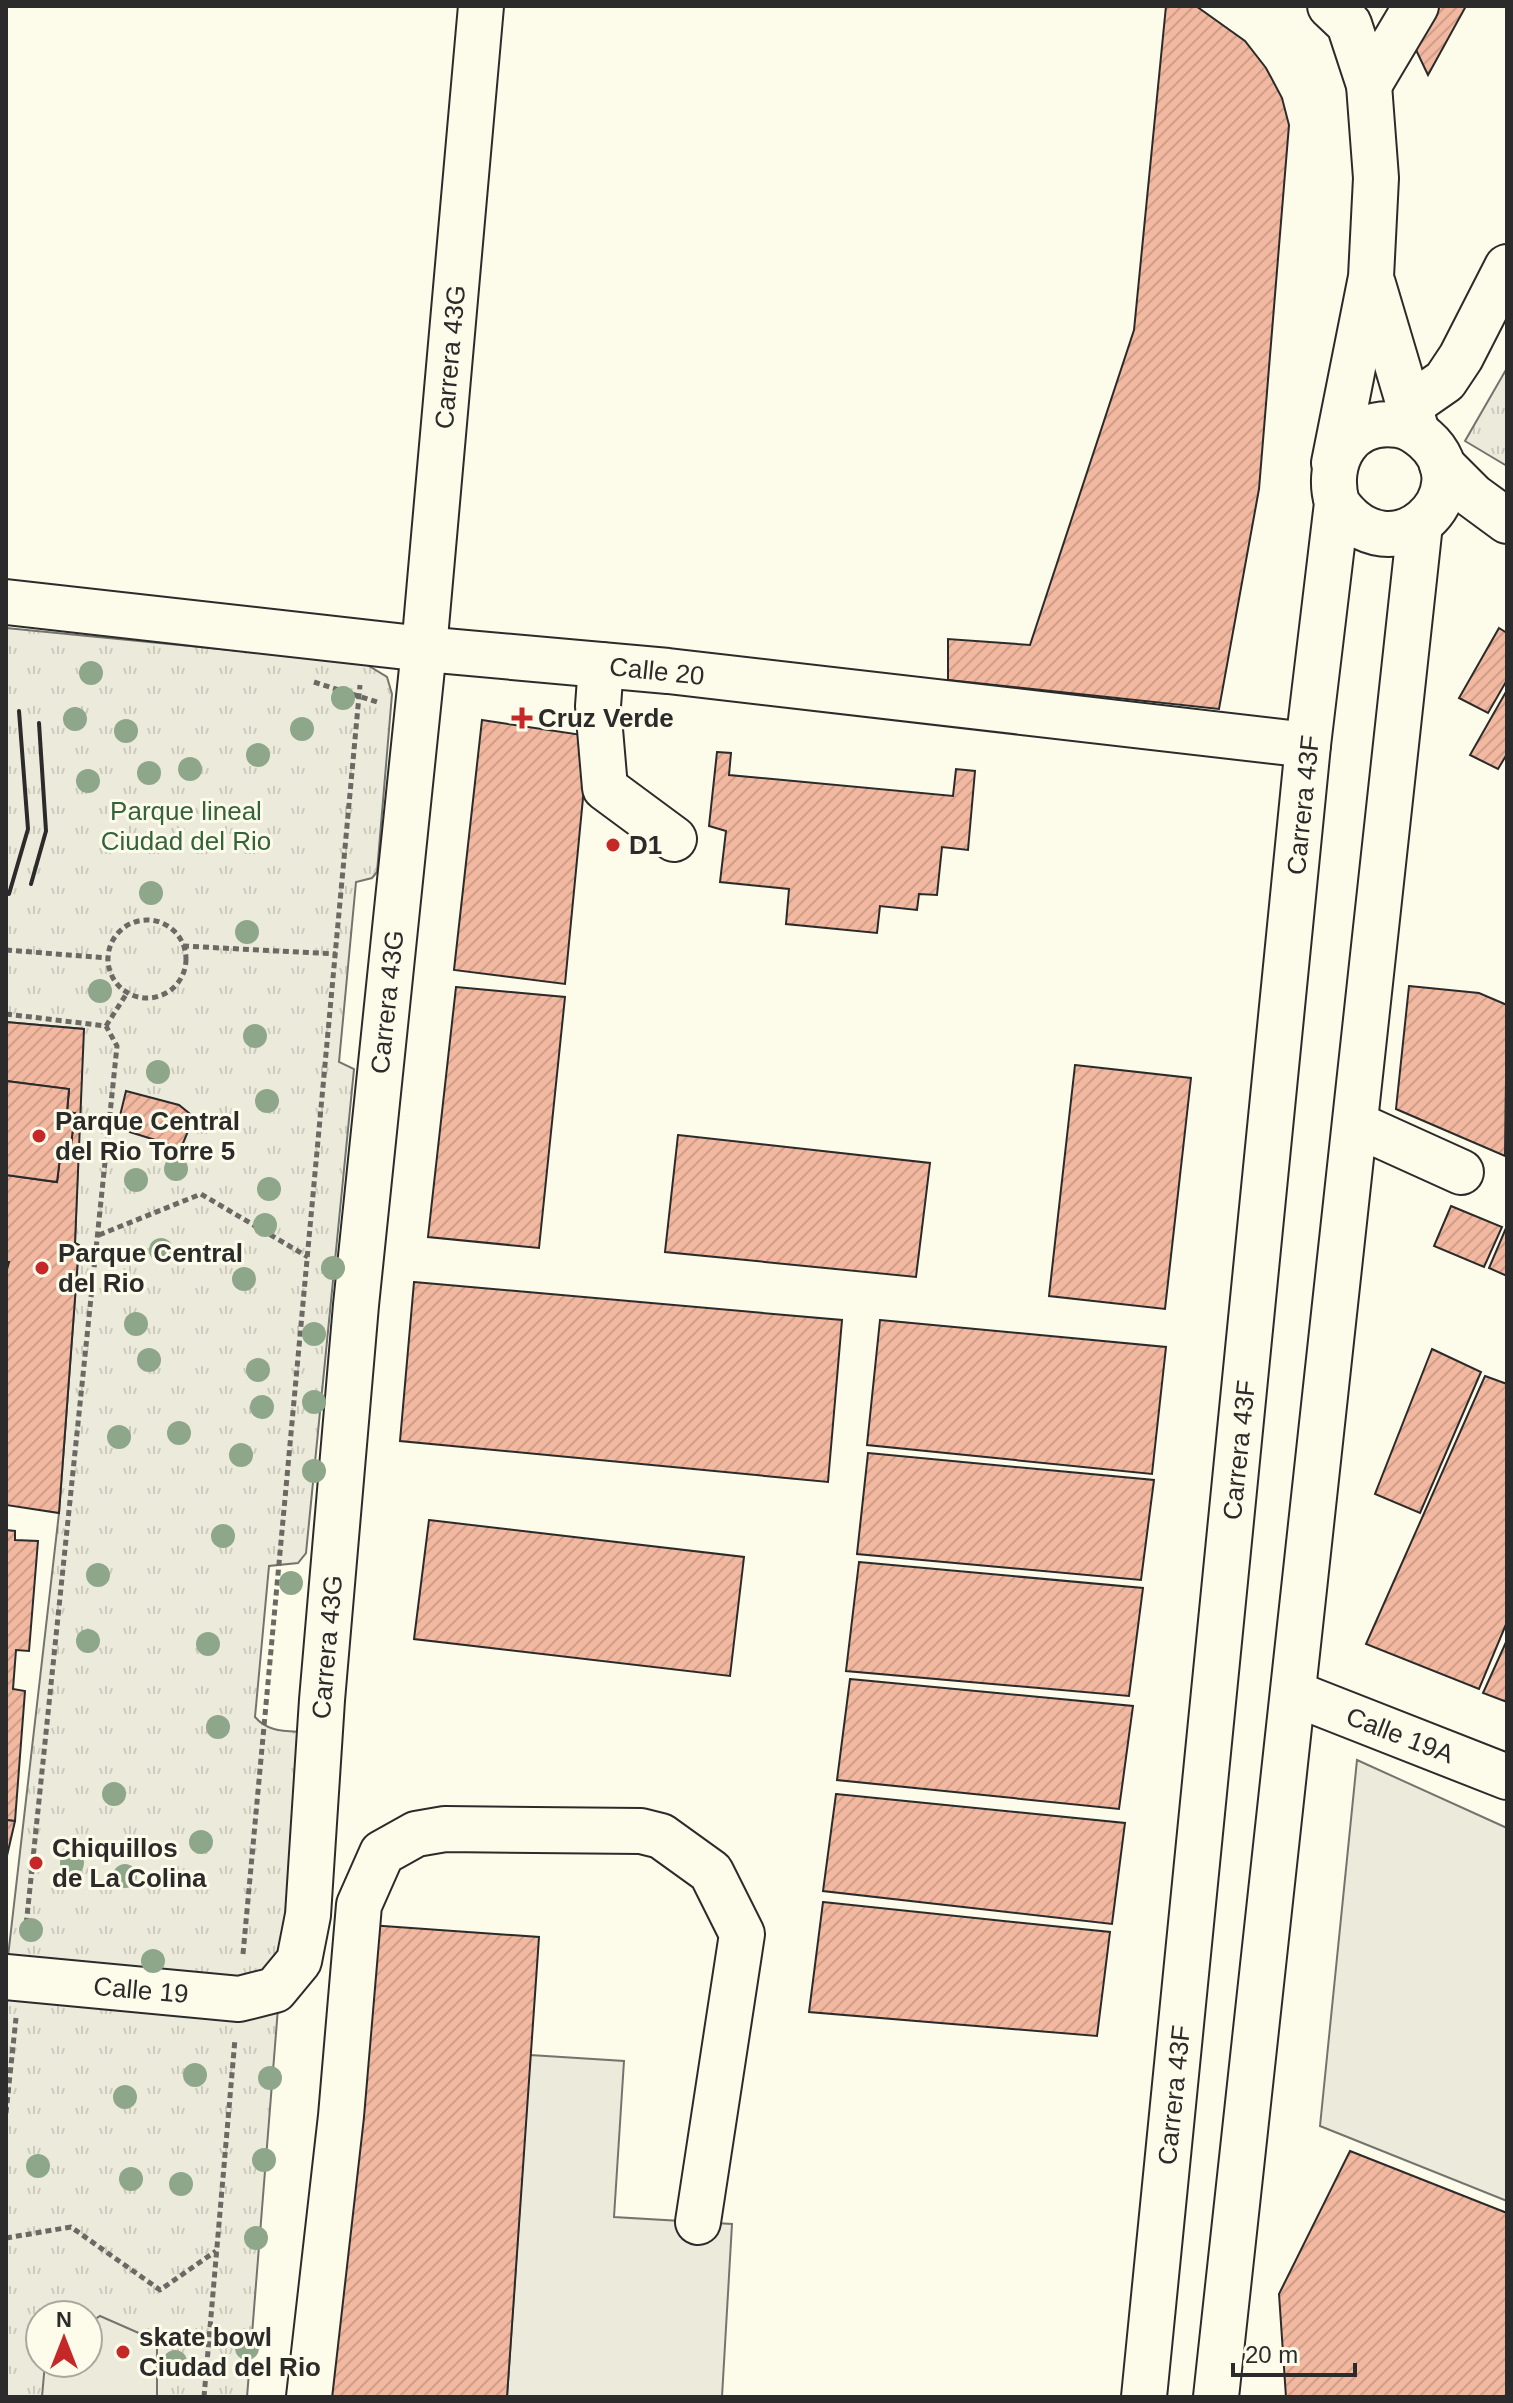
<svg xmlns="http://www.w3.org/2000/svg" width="1513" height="2403" font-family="Arial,sans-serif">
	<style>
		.grass { fill: url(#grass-tufts); stroke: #74746e; stroke-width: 2; fill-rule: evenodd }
		.pitch { fill: #ecebdb; stroke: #74746e; stroke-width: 2 }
		.parking { fill: #eceadb; stroke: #74746e; stroke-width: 2 }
		.building { fill: url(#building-hatch); stroke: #2b2b2b; stroke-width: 2 }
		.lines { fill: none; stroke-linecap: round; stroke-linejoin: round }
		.minor-casing { stroke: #2b2b2b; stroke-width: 48 }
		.path { stroke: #6a6964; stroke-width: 5; stroke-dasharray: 6 4; stroke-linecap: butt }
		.minor { stroke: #fdfbea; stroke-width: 44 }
		.wall { stroke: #2b2b2b; stroke-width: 4 }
		.tree { fill: #8ea78a }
		.poi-dot { fill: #c62828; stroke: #fdfbea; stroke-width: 3 }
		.labels { text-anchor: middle; stroke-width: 6; stroke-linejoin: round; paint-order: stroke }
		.street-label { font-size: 26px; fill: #2b2b2b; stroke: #fdfbea }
		.poi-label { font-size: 26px; font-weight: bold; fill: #2b2b2b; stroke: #fdfbea; text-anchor: start }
		.park-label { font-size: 26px; fill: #34623c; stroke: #fdfbea }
	</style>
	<defs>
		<pattern id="grass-tufts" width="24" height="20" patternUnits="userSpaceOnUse" patternTransform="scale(2)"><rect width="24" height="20" fill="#ecebdb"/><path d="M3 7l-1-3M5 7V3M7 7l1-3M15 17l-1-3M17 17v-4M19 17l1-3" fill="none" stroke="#cbcabc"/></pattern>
		<pattern id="building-hatch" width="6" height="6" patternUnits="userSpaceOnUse" patternTransform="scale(2)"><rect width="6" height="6" fill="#f2b8a0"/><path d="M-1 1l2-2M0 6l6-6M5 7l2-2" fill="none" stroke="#d09e8a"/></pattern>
	</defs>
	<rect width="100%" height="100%" fill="#fdfbea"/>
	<g class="grass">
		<path d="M1507,368V466L1465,441Z"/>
		<path d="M6,628L364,663L387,677L392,694L377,872L372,878L356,882L339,1062L354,1069L306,1553L298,1563L269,1566L255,1717C267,1731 282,1731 300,1732L247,2397H6V1974L59,1513L79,1245L75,1243L83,1029L6,1022ZM40,2315H88V2363H40Z"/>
	</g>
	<path class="pitch" d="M100,2316L157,2341V2397H42L45,2363H88V2324Z"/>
	<g class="parking">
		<path d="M1357,1760L1507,1828V2201L1320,2126Z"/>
		<path d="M530,2055L624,2061L614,2217L732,2224L722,2397H507Z"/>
	</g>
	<g class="building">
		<path d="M1166,6H1196L1245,41L1266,68L1282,98L1289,125L1259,489L1219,709L948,680V639L1030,645L1134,330Z"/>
		<path d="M1395,6H1466L1428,75Z"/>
		<path d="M1499,628L1507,633V680L1488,713L1459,698Z"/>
		<path d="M1507,690V754L1498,769L1470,755Z"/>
		<path d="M482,720L589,736L565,984L454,970Z"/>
		<path d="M717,752L731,753L729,775L953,796L956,769L975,771L968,850L942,847L937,895L919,894L917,910L880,906L877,933L786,924L789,889L720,882L726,831L709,826Z"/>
		<path d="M1409,986L1479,993L1507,1005L1505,1156L1396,1109Z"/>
		<path d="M456,987L565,997L539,1248L428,1237Z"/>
		<path d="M6,1022L84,1029L75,1243L79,1245L59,1513L6,1505V1273L9,1262H6V1175L57,1182L60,1158L69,1160L75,1113L67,1112L69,1089L6,1081Z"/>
		<path d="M1075,1065L1191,1078L1165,1309L1049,1296Z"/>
		<path d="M6,1081L69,1089L67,1112L75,1113L69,1160L60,1158L57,1182L6,1175Z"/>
		<path d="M126,1091L179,1105L194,1117L181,1148L117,1128Z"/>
		<path d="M678,1135L930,1163L916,1277L665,1252Z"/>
		<path d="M1451,1206L1502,1227L1484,1267L1434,1246Z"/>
		<path d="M1506,1228H1507V1276L1489,1268Z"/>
		<path d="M414,1282L842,1320L828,1482L400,1441Z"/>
		<path d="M880,1320L1166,1347L1152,1474L867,1445Z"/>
		<path d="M1432,1349L1481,1372L1420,1513L1375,1494Z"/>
		<path d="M1485,1376L1507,1384V1622L1479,1689L1366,1644Z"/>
		<path d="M868,1453L1154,1480L1141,1580L857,1554Z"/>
		<path d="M429,1520L744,1557L730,1676L414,1639Z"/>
		<path d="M6,1530L15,1531V1540L38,1541L29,1651L16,1650L13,1689L25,1691L15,1821L6,1820Z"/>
		<path d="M859,1562L1143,1588L1129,1696L846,1671Z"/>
		<path d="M1507,1640V1702L1483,1693Z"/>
		<path d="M850,1679L1133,1706L1119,1809L837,1780Z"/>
		<path d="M836,1794L1125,1823L1112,1924L823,1891Z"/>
		<path d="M6,1820L15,1821L6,1860Z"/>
		<path d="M823,1902L1110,1932L1097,2036L809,2012Z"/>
		<path d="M369,1925L539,1937L507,2397H330Z"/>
		<path d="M1350,2151L1507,2213V2397H1286L1279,2294Z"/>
	</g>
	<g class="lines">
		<defs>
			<g id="minor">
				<path d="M1330,6L1349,24L1369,85L1376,178L1371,277L1334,463"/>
				<path d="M1369,85L1416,6"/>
				<path d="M1373,284L1417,432"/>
				<path d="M1409,406L1445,381L1461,357L1507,267"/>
				<path d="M1442,465L1473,496L1507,521"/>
				<path d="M6,602L424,649L668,671L1308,745"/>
				<path d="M601,665L598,706L605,788L674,839"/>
				<path d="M1355,1124L1461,1172"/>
				<path d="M1293,1693L1507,1777"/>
				<path d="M6,1977L239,1999L275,1990L299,1961L308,1915L322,1700L356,1305L424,649L481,6"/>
				<path d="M309,2397L341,2116L359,1905L382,1853L416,1834L445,1829L641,1831L661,1836L711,1872L742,1934L698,2222"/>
				<path d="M1144,2397L1308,745L1337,503C1325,461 1349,418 1398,425C1408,426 1417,432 1425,439C1485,491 1392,582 1337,503"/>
				<path d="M1216,2397L1420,524"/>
			</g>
		</defs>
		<use href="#minor" class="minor-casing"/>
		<g class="path">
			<path d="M314,682L377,702"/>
			<circle cx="147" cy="959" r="39"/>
			<path d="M183,946L336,954"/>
			<path d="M6,950L107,958"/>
			<path d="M6,1014L106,1026L117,1046L25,1936"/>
			<path d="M106,1026L127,993"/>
			<path d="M99,1235L201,1194L308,1257"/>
			<path d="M243,1954L360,685"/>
			<path d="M6,2113L16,2018"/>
			<path d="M6,2238L71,2227L160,2290L216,2251"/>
			<path d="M204,2397L235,2039"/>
		</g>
		<use href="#minor" class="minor"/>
		<g class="wall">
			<path d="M6,778V833"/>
			<path d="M31,884L46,831L39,723"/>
			<path d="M9,894L28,829L19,711"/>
		</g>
	</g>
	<g class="tree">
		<circle cx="91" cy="673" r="12"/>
		<circle cx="343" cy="698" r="12"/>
		<circle cx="75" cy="719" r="12"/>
		<circle cx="302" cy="729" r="12"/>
		<circle cx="126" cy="731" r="12"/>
		<circle cx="258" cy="755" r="12"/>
		<circle cx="190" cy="769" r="12"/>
		<circle cx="149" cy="773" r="12"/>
		<circle cx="88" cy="781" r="12"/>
		<circle cx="151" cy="893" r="12"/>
		<circle cx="247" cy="932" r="12"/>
		<circle cx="100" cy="991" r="12"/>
		<circle cx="255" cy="1036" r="12"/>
		<circle cx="158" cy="1072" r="12"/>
		<circle cx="267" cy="1101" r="12"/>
		<circle cx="176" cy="1169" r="12"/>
		<circle cx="136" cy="1180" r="12"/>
		<circle cx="269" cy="1189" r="12"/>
		<circle cx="265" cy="1225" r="12"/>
		<circle cx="161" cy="1250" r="12"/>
		<circle cx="333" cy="1268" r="12"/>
		<circle cx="244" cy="1279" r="12"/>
		<circle cx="136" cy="1324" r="12"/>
		<circle cx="314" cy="1334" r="12"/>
		<circle cx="149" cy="1360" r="12"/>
		<circle cx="258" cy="1370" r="12"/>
		<circle cx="314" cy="1402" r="12"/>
		<circle cx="262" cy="1407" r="12"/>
		<circle cx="179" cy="1433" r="12"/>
		<circle cx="119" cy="1437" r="12"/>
		<circle cx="241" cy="1455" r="12"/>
		<circle cx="314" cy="1471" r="12"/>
		<circle cx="223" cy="1536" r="12"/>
		<circle cx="98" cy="1575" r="12"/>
		<circle cx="291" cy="1583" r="12"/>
		<circle cx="88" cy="1641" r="12"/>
		<circle cx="208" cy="1644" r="12"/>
		<circle cx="218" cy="1727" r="12"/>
		<circle cx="114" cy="1794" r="12"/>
		<circle cx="201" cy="1842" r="12"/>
		<circle cx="72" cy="1863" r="12"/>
		<circle cx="125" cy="1876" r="12"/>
		<circle cx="31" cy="1930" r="12"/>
		<circle cx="153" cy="1961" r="12"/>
		<circle cx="195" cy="2075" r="12"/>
		<circle cx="270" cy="2078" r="12"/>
		<circle cx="125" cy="2097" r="12"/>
		<circle cx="264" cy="2160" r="12"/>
		<circle cx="38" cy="2166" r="12"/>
		<circle cx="131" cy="2179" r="12"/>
		<circle cx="181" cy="2184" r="12"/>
		<circle cx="256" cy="2238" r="12"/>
		<circle cx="247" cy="2348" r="12"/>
		<circle cx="175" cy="2362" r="12"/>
	</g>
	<g class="poi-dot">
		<path d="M518 706h8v8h8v8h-8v8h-8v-8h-8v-8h8z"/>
		<circle cx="613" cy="845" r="8"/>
		<circle cx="39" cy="1136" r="8"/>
		<circle cx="42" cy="1268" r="8"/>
		<circle cx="36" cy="1863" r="8"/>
		<circle cx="123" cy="2352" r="8"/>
	</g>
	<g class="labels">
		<g class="street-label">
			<text transform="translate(450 357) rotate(-85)" y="9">Carrera 43G</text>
			<text transform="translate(657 671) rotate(6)" y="9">Calle 20</text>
			<text transform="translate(1303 805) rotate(-84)" y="9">Carrera 43F</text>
			<text transform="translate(387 1002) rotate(-84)" y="9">Carrera 43G</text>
			<text transform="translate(1239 1450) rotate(-84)" y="9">Carrera 43F</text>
			<text transform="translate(327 1647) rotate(-85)" y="9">Carrera 43G</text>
			<text transform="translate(1400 1735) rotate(21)" y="9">Calle 19A</text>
			<text transform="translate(141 1990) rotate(5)" y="9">Calle 19</text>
			<text transform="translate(1174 2095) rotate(-84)" y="9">Carrera 43F</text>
		</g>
		<g class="poi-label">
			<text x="538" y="727">Cruz Verde</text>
			<text x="629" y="854">D1</text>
			<text x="55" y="1130">Parque Central<tspan x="55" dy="30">del Rio Torre 5</tspan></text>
			<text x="58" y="1262">Parque Central<tspan x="58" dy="30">del Rio</tspan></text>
			<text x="52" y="1857">Chiquillos<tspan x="52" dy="30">de La Colina</tspan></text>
			<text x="139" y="2346">skate bowl<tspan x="139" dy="30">Ciudad del Rio</tspan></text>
		</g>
		<g class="park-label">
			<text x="186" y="820">Parque lineal<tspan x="186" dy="30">Ciudad del Rio</tspan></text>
		</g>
	</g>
	<rect width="1513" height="2403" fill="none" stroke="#2b2b2b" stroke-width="16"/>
	<g transform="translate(64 2339)"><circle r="38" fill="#fdfbea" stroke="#a9a89e" stroke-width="2"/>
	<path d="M0-6L14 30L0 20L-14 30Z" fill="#c62828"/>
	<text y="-12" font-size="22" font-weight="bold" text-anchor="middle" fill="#2b2b2b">N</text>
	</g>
	<path d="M1233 2363v12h122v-12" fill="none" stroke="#2b2b2b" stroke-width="4"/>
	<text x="1245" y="2363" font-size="24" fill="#2b2b2b" stroke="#fdfbea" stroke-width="6" paint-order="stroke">20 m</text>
</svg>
